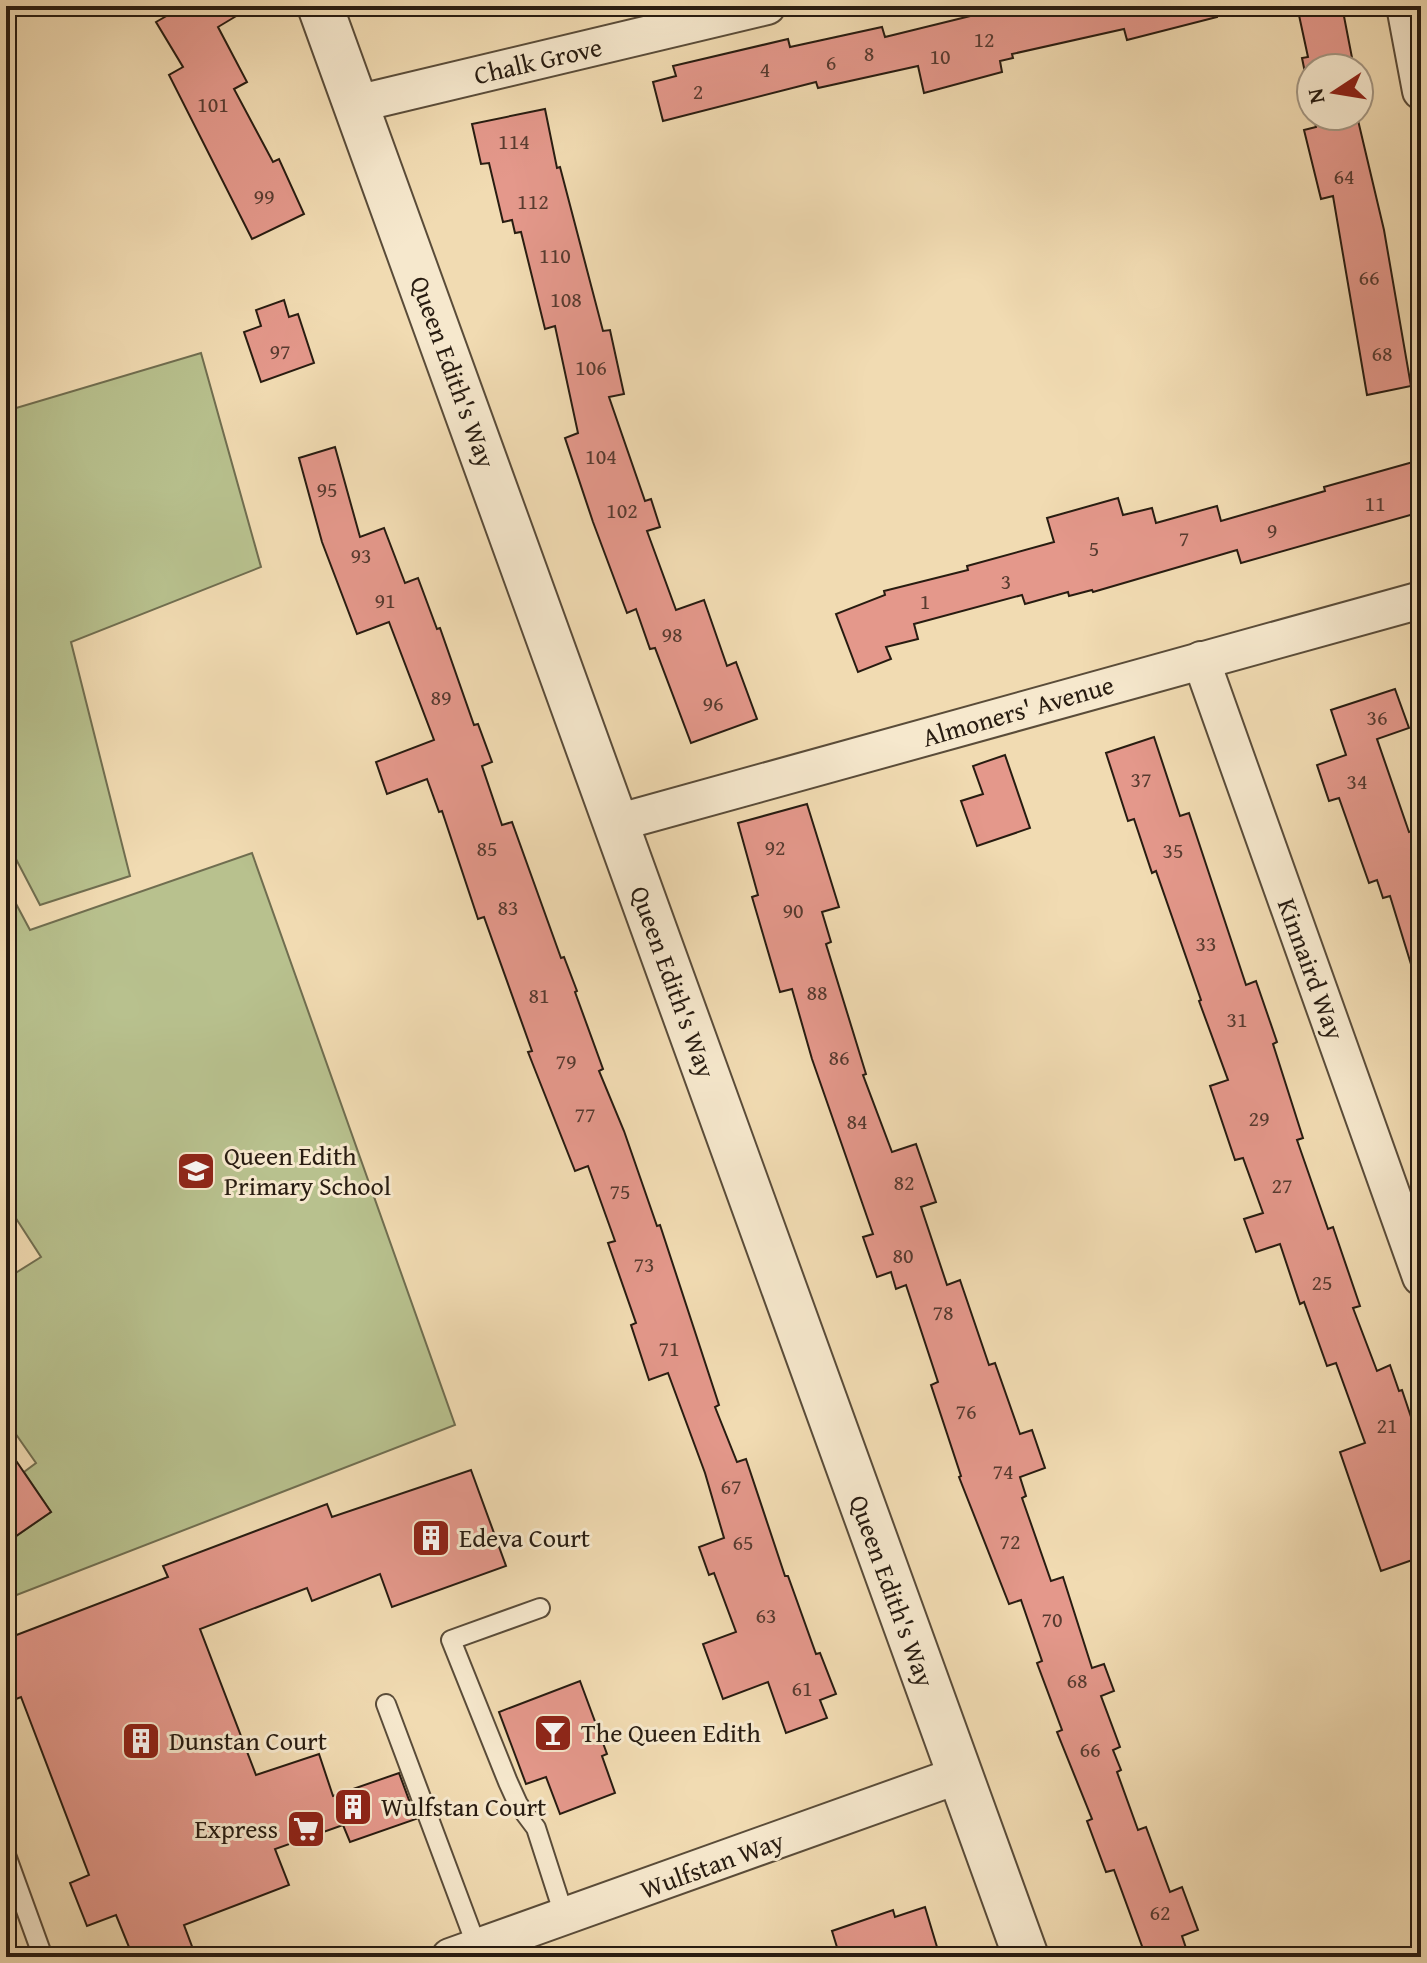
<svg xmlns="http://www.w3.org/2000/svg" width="1427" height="1963" font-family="'Gentium Book Plus',serif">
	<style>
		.green { fill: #b8c18e; stroke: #706e50; stroke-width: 2 }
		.building { fill: #e4988b; stroke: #281c11; stroke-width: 2 }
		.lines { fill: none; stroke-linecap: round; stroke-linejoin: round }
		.service-casing { stroke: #5a4c39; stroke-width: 22 }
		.minor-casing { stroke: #5a4c39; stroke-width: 40 }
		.tertiary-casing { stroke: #5a4c39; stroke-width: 48 }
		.service { stroke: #f6e8cd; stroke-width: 18 }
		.minor { stroke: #f6e8cd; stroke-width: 36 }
		.tertiary { stroke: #f6e8cd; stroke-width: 44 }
		.labels { text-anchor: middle; stroke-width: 6; stroke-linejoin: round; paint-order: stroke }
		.number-label { font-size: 22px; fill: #573b30 }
		.street-label { font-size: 26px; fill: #281c11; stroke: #f6e8cd }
		.poi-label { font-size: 26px; fill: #281c11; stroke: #f6e8cd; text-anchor: start }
	</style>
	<rect width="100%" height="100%" fill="#f1dbb2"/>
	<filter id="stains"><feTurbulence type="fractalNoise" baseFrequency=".0025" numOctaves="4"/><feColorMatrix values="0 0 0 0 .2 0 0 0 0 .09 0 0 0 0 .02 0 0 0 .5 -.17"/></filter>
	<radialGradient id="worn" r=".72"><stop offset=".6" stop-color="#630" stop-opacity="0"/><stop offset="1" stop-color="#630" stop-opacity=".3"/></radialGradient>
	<g class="green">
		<path d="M201,353L261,567L71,642L130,876L40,905L6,840V411Z"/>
		<path d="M252,853L455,1425L14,1596L6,1583V1543L51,1512L24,1472L36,1463L6,1420V1279L41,1257L6,1203V885L30,930Z"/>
	</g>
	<g class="building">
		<path d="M184,6H253L218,27L247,82L234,89L273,162L279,159L304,214L252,239L169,75L183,67L156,22Z"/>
		<path d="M1011,6H1215L1217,17L1127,40L1124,29L1012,54L1013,58L1000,61L1002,72L924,93L918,66L818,88L816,82L663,121L653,82L676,76L673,66L788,39L790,47L882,27L885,37Z"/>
		<path d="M1297,6H1342L1354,68H1311V102L1302,58L1308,57Z"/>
		<path d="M545,109L557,168L560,167L603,331L610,330L624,394L609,397L645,501L651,499L660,527L647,531L676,610L704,600L727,666L736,662L757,719L691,743L655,648L650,649L636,609L627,613L593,522L565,438L578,433L555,326L545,329L521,232L515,233L512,220L503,222L489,163L481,164L472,124Z"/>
		<path d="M1314,116H1357L1384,230L1411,386L1367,395L1333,196L1321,199L1304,130L1316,127Z"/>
		<path d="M284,300L289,317L298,314L314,363L261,382L244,332L261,326L256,310Z"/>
		<path d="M335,447L360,537L384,528L405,583L418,578L437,629L440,628L474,725L478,724L492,762L482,766L502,825L512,822L561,958L564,957L577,991L575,992L603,1069L599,1071L624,1131L657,1226L660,1225L719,1405L715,1407L737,1462L746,1459L785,1576H788L816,1654L820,1653L836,1694L820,1700L827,1718L786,1733L768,1682L723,1699L703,1644L736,1632L714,1573L709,1575L699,1547L724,1538L705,1473L668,1373L649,1380L631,1325L636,1323L608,1243L615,1241L588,1166L575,1171L528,1052L532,1051L484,917L478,919L442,811L439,812L427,779L387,794L376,762L434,740L389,622L357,634L322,542L299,458Z"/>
		<path d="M1413,462L1421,490V512L1241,563L1237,550L1093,592L1092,590L1069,596L1068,592L1025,604L1022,595L914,624L918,639L886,647L891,659L858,672L836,614L885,595L884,591L968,570L967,566L1054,542L1047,518L1118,498L1123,515L1152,508L1156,523L1217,506L1221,521L1325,491L1324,487Z"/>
		<path d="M1395,689L1409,728L1377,739L1409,832L1421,828V972L1414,974L1390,896L1383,898L1377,880L1369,883L1339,798L1329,801L1317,765L1346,755L1331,710Z"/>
		<path d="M1154,737L1180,816L1189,813L1246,985L1256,981L1277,1042L1273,1044L1303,1138L1297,1140L1328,1229L1333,1227L1360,1306L1353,1308L1377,1371L1390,1365L1399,1391L1402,1390L1421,1447V1557L1381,1571L1340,1452L1365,1443L1336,1363L1327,1366L1304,1302L1300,1304L1280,1244L1256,1252L1244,1219L1263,1213L1243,1158L1235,1160L1210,1086L1228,1080L1199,1001L1201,1000L1156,871L1152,873L1134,819L1128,821L1106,753Z"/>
		<path d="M1005,755L1030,828L977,846L961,801L983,794L973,766Z"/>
		<path d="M807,804L839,907L822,912L831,942L826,944L866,1074L863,1075L892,1152L916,1144L936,1202L921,1207L947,1285L960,1280L989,1365L995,1363L1020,1434L1032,1430L1045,1468L1020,1477L1026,1496L1022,1498L1051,1581L1063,1577L1092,1668L1104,1664L1114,1691L1101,1696L1120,1747L1113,1750L1121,1770L1117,1772L1138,1830L1146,1827L1170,1892L1182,1887L1198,1930L1182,1936L1189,1957H1146L1114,1870L1106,1872L1087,1821L1092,1819L1057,1732L1062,1730L1037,1663L1042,1661L1021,1600L1009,1604L959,1477L961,1476L931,1385L938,1382L906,1285L896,1289L891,1272L877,1277L863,1237L873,1234L812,1059L792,989L780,992L752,897L758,895L738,823Z"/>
		<path d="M6,1446L51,1512L6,1543Z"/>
		<path d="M471,1470L506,1566L392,1607L380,1574L312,1601L307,1588L200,1629L256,1775L319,1754L333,1796L399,1773L416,1819L350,1842L343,1825L275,1849L289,1885L184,1925L196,1957H133L116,1915L87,1926L70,1883L89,1875L21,1697L6,1703V1639L168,1577L163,1566L327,1504L332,1517Z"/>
		<path d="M580,1681L607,1754L602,1756L615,1793L560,1814L546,1777L526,1784L499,1712Z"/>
		<path d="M925,1907L940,1957H840L832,1931L893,1910L895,1917Z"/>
	</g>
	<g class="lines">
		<defs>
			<g id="service">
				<path d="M540,1608L451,1640L508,1782L518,1804L536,1828L565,1918"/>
				<path d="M386,1704L477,1947"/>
				<path d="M6,1855L43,1957"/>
			</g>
			<g id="minor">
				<path d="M1405,6L1421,91"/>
				<path d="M356,104L767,6"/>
				<path d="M1201,660L1421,1277"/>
				<path d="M616,823L1421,600"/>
				<path d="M450,1957L959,1775"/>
			</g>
			<path id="tertiary" d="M320,6L1026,1957"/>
		</defs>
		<use href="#service" class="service-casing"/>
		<use href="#minor" class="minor-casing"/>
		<use href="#tertiary" class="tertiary-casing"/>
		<use href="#service" class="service"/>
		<use href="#minor" class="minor"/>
		<use href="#tertiary" class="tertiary"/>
	</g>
	<defs>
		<symbol id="school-square" viewBox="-11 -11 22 22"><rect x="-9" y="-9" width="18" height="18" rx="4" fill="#8f2418" stroke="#f6e8cd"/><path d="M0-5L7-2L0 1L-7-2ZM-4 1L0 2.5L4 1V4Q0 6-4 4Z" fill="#fff"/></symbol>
		<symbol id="building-square" viewBox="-11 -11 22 22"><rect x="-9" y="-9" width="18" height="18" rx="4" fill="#8f2418" stroke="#f6e8cd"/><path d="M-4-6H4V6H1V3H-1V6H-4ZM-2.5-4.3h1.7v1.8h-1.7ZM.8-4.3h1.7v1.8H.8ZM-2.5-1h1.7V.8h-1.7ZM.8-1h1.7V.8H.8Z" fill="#fff"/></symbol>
		<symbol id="bar-square" viewBox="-11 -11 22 22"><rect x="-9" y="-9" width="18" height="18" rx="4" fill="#8f2418" stroke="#f6e8cd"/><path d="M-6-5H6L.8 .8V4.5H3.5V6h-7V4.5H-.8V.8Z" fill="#fff"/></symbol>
		<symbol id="supermarket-square" viewBox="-11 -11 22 22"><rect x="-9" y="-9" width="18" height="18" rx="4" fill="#8f2418" stroke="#f6e8cd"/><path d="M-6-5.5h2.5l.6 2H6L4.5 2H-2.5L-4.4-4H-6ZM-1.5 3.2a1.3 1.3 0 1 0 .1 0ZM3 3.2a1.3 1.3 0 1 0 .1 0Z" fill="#fff"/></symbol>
	</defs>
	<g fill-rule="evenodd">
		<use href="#school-square" x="174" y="1149" width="44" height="44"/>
		<use href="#building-square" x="409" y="1516" width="44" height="44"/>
		<use href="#bar-square" x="531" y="1711" width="44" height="44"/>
		<use href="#building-square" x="119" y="1719" width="44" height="44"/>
		<use href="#building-square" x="331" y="1785" width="44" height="44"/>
		<use href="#supermarket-square" x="284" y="1807" width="44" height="44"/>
	</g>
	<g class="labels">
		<g class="number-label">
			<text x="984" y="47">12</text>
			<text x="869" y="61">8</text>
			<text x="940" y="64">10</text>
			<text x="831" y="70">6</text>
			<text x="765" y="77">4</text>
			<text x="698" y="99">2</text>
			<text x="213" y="112">101</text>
			<text x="514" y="149">114</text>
			<text x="1344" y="184">64</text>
			<text x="264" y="204">99</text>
			<text x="533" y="209">112</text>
			<text x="555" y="263">110</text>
			<text x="1369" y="285">66</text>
			<text x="566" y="307">108</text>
			<text x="280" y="359">97</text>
			<text x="1382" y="361">68</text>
			<text x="591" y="375">106</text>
			<text x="601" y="464">104</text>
			<text x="327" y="497">95</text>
			<text x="1375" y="511">11</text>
			<text x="622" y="518">102</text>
			<text x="1272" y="538">9</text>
			<text x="1184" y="546">7</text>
			<text x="1094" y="556">5</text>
			<text x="361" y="563">93</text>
			<text x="1006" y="589">3</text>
			<text x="385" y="608">91</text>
			<text x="925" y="609">1</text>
			<text x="672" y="642">98</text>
			<text x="441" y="705">89</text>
			<text x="713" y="711">96</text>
			<text x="1377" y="725">36</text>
			<text x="1141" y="787">37</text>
			<text x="1357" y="789">34</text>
			<text x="775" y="855">92</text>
			<text x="487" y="856">85</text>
			<text x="1173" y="858">35</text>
			<text x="508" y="915">83</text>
			<text x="793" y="918">90</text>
			<text x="1206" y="951">33</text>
			<text x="817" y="1000">88</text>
			<text x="539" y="1003">81</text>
			<text x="1237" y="1027">31</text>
			<text x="839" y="1065">86</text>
			<text x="566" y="1069">79</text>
			<text x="585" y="1122">77</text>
			<text x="1259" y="1126">29</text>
			<text x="857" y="1129">84</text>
			<text x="904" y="1190">82</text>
			<text x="1282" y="1193">27</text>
			<text x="620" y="1199">75</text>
			<text x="903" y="1263">80</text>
			<text x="644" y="1272">73</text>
			<text x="1322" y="1290">25</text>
			<text x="943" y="1320">78</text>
			<text x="669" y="1356">71</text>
			<text x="966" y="1419">76</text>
			<text x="1387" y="1433">21</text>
			<text x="1003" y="1479">74</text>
			<text x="731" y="1494">67</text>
			<text x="1010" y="1549">72</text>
			<text x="743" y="1550">65</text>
			<text x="766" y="1623">63</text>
			<text x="1052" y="1627">70</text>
			<text x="1077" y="1688">68</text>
			<text x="802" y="1696">61</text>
			<text x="1090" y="1757">66</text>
			<text x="1160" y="1920">62</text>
		</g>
		<g class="street-label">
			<text transform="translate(538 61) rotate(-13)" y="9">Chalk Grove</text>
			<text transform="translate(453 372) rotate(70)" y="9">Queen Edith's Way</text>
			<text transform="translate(1018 711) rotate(-16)" y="9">Almoners' Avenue</text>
			<text transform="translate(1311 969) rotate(70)" y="9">Kinnaird Way</text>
			<text transform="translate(673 982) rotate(70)" y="9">Queen Edith's Way</text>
			<text transform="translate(892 1591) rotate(70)" y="9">Queen Edith's Way</text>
			<text transform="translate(712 1865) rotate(-20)" y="9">Wulfstan Way</text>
		</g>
		<g class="poi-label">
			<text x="224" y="1165">Queen Edith<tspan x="224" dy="30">Primary School</tspan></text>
			<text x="459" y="1547">Edeva Court</text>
			<text x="581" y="1742">The Queen Edith</text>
			<text x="169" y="1750">Dunstan Court</text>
			<text x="381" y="1816">Wulfstan Court</text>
			<text x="278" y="1838" text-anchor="end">Express</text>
		</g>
	</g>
	<rect width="1427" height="1963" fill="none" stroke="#f1dbb2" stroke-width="32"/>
	<rect x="8" y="8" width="1411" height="1947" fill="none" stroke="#281c11" stroke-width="4"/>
	<rect x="16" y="16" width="1395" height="1931" fill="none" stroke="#281c11" stroke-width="2"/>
	<g transform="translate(1335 92) rotate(258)"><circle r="38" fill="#f6e8cd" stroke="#a49682" stroke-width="2"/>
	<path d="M0-6L14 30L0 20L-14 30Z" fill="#8f2418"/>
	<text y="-12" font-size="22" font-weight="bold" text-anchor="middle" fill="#281c11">N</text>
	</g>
	<rect width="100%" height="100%" filter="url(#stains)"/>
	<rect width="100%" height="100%" fill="url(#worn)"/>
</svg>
